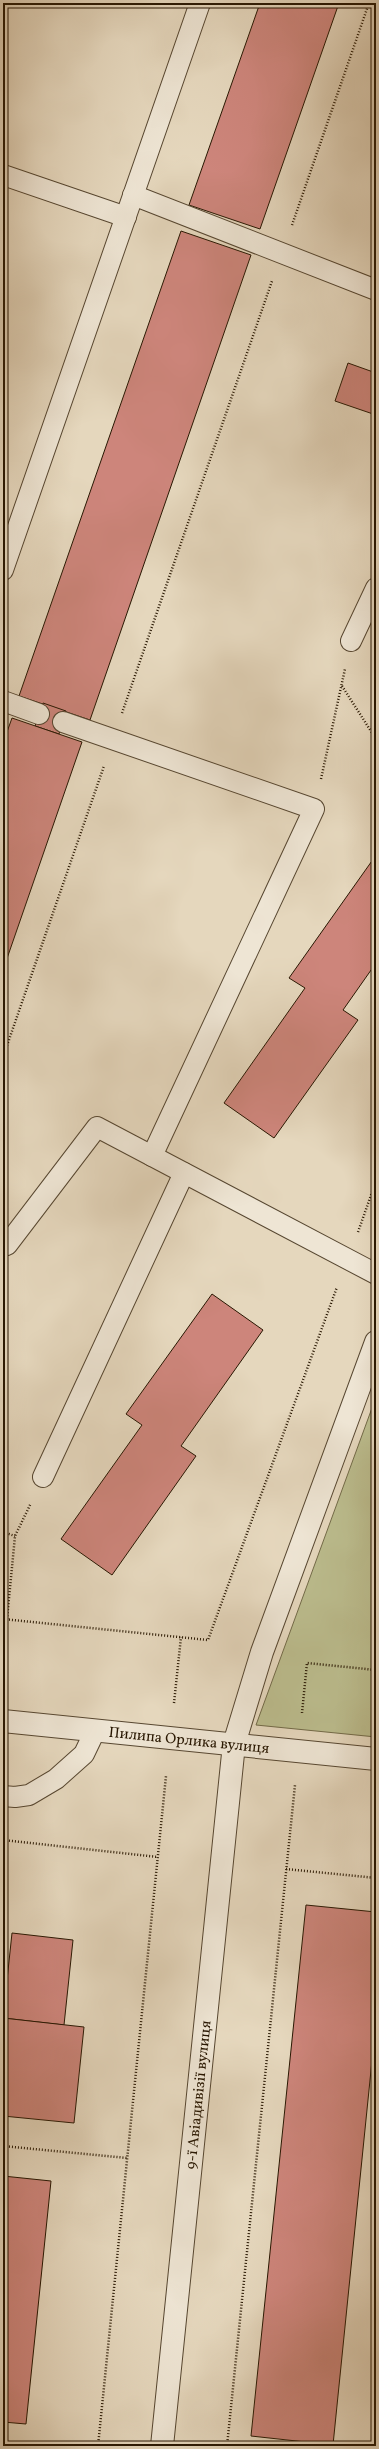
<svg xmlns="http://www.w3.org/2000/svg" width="379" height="2449" font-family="Vollkorn,serif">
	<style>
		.green { fill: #bbbc8d; stroke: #726a48 }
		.building { fill: #cd857b; stroke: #281702 }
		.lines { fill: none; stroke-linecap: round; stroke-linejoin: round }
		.service-casing { stroke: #574731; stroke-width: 22 }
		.minor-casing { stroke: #574731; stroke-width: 24 }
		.tertiary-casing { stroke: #574731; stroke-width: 24 }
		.path { stroke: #281702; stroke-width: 2.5; stroke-dasharray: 1 2; stroke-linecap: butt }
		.service { stroke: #eee5d4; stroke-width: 20 }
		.minor { stroke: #eee5d4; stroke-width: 22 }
		.tertiary { stroke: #eee5d4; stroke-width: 22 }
		.labels { text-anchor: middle; stroke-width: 3.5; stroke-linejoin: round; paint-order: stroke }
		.street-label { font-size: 15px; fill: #281702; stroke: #eee5d4 }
	</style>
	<rect width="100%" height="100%" fill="#e5d7bd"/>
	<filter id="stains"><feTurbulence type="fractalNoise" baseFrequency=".005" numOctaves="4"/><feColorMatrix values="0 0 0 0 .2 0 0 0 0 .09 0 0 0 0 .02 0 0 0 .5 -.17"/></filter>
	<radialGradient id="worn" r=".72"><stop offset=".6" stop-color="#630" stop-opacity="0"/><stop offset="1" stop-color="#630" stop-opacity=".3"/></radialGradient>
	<path class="green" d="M376,1397V1737L256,1725Z"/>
	<g class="building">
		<path d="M260,3H339L260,229L189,205Z"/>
		<path d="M181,231L251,255L90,720L19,696Z"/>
		<path d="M348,363L376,373V415L335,401Z"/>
		<path d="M43,703L66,711L59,734L35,726Z"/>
		<path d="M12,718L82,742L3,970V743Z"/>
		<path d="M374,858L376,963L343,1010L358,1020L274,1138L224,1103L305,988L289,978Z"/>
		<path d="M212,1294L263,1330L181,1446L196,1456L112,1575L61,1539L142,1425L126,1414Z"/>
		<path d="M306,1905L376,1912V2021L333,2445L251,2436Z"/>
		<path d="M12,1933L73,1940L64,2025L3,2018Z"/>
		<path d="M3,2018L84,2027L74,2123L3,2116Z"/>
		<path d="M3,2176L51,2181L26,2424L3,2422Z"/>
	</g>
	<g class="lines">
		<defs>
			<g id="service">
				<path d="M3,175L126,217"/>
				<path d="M133,195L376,290"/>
				<path d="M3,570L200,3"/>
				<path d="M351,641L376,588"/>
				<path d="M3,701L39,714"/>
				<path d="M63,722L314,809L152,1156"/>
				<path d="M3,1243L7,1245L97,1127L376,1274"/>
				<path d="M43,1477L184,1173"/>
				<path d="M3,1796L15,1797L29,1795L56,1779L84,1754L95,1731"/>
			</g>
			<g id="minor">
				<path id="s1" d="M162,2446L234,1744L262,1652L376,1342"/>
			</g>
			<g id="tertiary">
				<path id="s2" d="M3,1721L376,1759"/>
			</g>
		</defs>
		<use href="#service" class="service-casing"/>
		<use href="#minor" class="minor-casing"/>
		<use href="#tertiary" class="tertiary-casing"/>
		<g class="path">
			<path d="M292,225L369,3"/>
			<path d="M342,686L376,739"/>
			<path d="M122,713L272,281"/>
			<path d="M321,779L345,669"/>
			<path d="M3,1057L104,766"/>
			<path d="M358,1232L376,1181"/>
			<path d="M3,1532L15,1536"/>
			<path d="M3,1609L6,1617"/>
			<path d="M3,1619L208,1640L337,1287"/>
			<path d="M7,1619L15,1536L31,1503"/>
			<path d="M174,1703L181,1637"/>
			<path d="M302,1713L307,1663L376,1670"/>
			<path d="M3,1840L158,1857"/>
			<path d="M286,1869L376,1878"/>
			<path d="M3,2146L127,2158"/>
			<path d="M98,2446L166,1776"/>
			<path d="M227,2446L295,1785"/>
		</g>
		<use href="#service" class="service"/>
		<use href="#minor" class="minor"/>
		<use href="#tertiary" class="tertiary"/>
	</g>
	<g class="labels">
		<g class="street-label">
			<text dy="5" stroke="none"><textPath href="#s2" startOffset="187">Пилипа Орлика вулиця</textPath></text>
			<text dy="5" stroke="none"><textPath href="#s1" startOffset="353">9-ї Авіадивізії вулиця</textPath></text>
		</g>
	</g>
	<rect width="379" height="2449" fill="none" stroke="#e5d7bd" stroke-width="16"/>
	<rect x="4" y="4" width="371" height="2441" fill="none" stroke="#281702" stroke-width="2"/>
	<rect x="8" y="8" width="363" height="2433" fill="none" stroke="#281702"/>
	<rect width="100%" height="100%" filter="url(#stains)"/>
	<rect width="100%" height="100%" fill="url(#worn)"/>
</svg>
